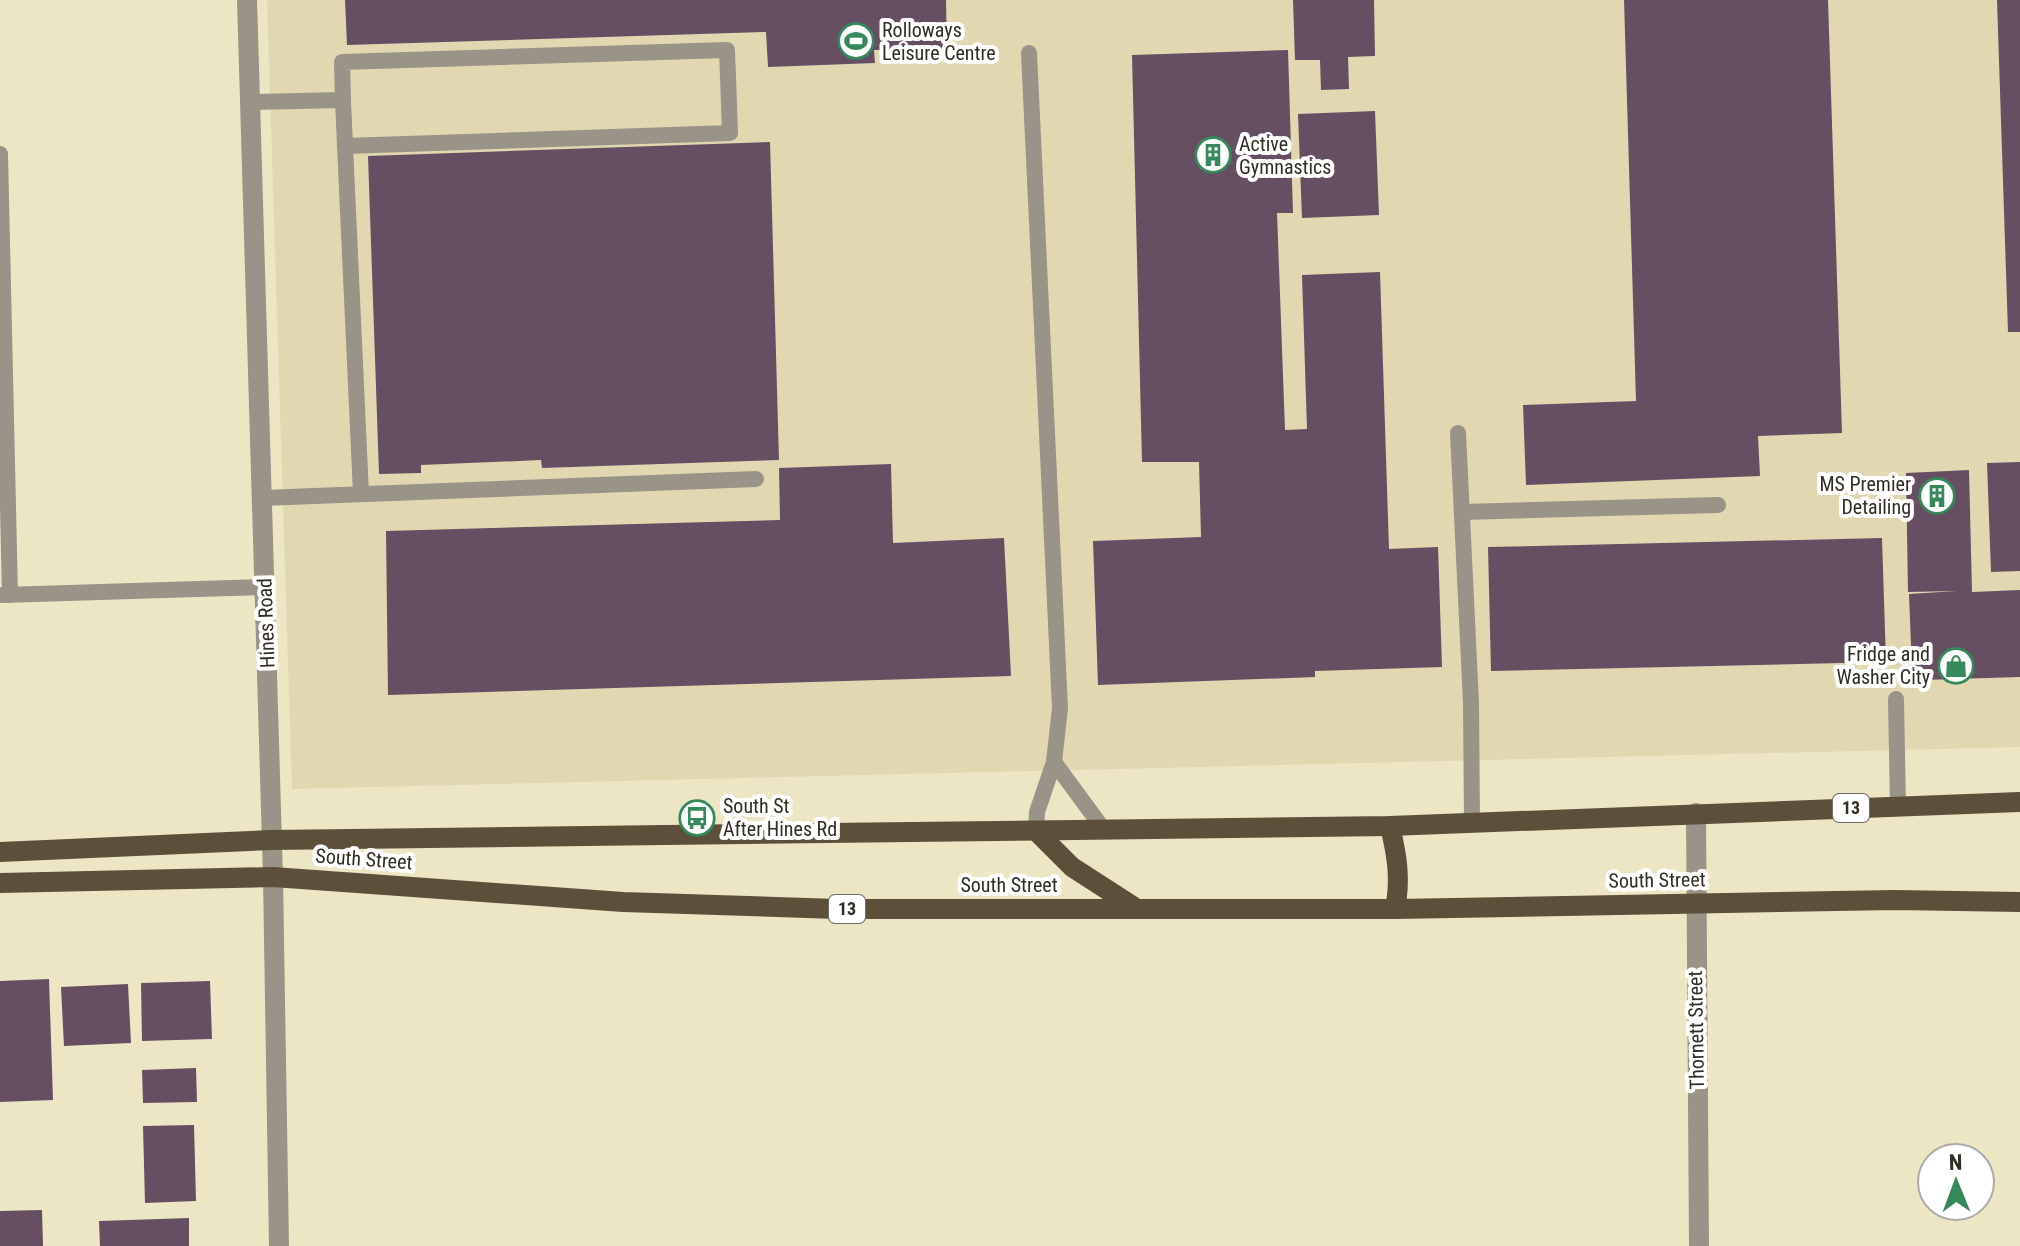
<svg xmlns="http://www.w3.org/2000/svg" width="2020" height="1246" font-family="'Roboto Condensed',sans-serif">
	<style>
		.built { fill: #e1d8b2 }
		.building { fill: #664f62 }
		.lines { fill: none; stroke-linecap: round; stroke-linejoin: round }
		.lane { stroke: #9a9387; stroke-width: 16 }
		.street { stroke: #9a9387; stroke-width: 20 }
		.primary { stroke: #5d503b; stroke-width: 20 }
		.labels { text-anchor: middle; stroke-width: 8; stroke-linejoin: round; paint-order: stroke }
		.shield { fill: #fff; stroke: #6e6c64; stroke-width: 2 }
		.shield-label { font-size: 18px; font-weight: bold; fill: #302d21 }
		.poi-label { font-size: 20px; fill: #302d21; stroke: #fff; text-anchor: start }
		.street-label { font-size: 20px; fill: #302d21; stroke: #fff }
	</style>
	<rect width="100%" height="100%" fill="#ede6c5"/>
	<path class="built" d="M267,0H2020V747L292,789Z"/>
	<g class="building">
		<path d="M345,0H946L947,49L874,50L875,63L768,67L766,32L347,45Z"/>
		<path d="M1293,0H1374L1375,56L1348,57L1349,89L1321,90L1320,60H1295Z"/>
		<path d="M1624,0H1828L1842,433L1758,436L1760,476L1526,485L1523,405L1636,401Z"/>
		<path d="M1997,0H2020V332H2008Z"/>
		<path d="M1288,50L1293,213H1277L1285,430L1307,429L1302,275L1380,272L1389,549L1438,547L1442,667L1315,671V677L1098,685L1093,541L1201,537L1199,462H1142L1132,55Z"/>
		<path d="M1375,111L1379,215L1302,218L1298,114Z"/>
		<path d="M770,142L779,460L542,468L541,460L421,465V473L379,474L368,156Z"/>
		<path d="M2020,462V571L1991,572L1987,463Z"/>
		<path d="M891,464L893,543L1004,538L1011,676L388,695L386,531L780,520L779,468Z"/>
		<path d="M1969,470L1972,592L2020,590V677L1923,680L1912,671L1909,594L1956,591L1908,592L1906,473Z"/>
		<path d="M1882,538L1886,662L1491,671L1488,547Z"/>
		<path d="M49,979L53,1100L0,1102V981Z"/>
		<path d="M210,981L212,1039L142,1041L141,983Z"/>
		<path d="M128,984L131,1043L64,1046L61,987Z"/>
		<path d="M196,1068L197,1102L143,1103L142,1070Z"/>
		<path d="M194,1125L196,1201L145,1203L143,1126Z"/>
		<path d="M42,1210L43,1246H0V1211Z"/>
		<path d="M189,1218V1246H100L99,1221Z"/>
	</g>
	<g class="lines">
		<g class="lane">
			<path d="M1029,53L1060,708L1054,762L1037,812L1036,831"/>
			<path d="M250,102L343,100L342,62L727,50L730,133L345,146L343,100"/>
			<path d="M345,146L361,494"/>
			<path d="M0,154L10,595"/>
			<path d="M1458,433L1471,703L1472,823"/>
			<path d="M262,498L756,479"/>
			<path d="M1462,512L1718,505"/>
			<path d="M2,595L265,587"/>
			<path d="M1896,699L1898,806"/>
			<path d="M1054,762L1104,830"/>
		</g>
		<g class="street">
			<path d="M247,0L273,877L279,1246"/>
			<path d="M1696,813L1699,1246"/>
		</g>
		<g class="primary">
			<path d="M1390,826C1397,856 1401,879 1395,909"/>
			<path d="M1036,831L1072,867L1134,907"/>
			<path d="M0,852L271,840L1390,826L2020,802"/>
			<path d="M0,883L273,877L623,902L837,909H1395L1895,900L2020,902"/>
		</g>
	</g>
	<defs>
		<symbol id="stadium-ring" viewBox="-11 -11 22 22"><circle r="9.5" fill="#fff" stroke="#35895b" stroke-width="1.5"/><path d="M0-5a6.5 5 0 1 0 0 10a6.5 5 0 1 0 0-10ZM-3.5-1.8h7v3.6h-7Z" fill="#35895b"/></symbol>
		<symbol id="building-ring" viewBox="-11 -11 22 22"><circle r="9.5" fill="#fff" stroke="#35895b" stroke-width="1.5"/><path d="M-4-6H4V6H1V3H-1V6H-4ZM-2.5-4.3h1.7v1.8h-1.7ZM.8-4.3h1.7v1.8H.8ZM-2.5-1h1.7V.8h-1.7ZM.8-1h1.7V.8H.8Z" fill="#35895b"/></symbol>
		<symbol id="shop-ring" viewBox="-11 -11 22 22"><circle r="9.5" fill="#fff" stroke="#35895b" stroke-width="1.5"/><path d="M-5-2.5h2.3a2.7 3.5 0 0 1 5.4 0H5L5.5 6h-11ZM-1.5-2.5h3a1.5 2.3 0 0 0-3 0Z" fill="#35895b"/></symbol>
		<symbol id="bus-ring" viewBox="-11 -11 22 22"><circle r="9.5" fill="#fff" stroke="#35895b" stroke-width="1.5"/><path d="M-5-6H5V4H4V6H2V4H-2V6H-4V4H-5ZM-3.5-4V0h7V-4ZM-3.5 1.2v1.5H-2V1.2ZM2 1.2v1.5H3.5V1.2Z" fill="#35895b"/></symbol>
	</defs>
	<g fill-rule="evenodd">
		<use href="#stadium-ring" x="836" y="21" width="40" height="40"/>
		<use href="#building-ring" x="1193" y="135" width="40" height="40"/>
		<use href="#building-ring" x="1917" y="476" width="40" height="40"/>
		<use href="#shop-ring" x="1936" y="646" width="40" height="40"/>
		<use href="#bus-ring" x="677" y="798" width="40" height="40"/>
	</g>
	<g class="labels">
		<g class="shield">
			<rect x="1833" y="794" width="36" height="28" rx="6"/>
			<rect x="829" y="895" width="36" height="28" rx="6"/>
		</g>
		<g class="shield-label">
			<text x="1851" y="814">13</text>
			<text x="847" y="915">13</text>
		</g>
		<g class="poi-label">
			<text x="882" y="37">Rolloways<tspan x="882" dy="23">Leisure Centre</tspan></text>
			<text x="1239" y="151">Active<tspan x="1239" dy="23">Gymnastics</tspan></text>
			<text x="1911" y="491" text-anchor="end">MS Premier<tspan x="1911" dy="23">Detailing</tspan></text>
			<text x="1930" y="661" text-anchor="end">Fridge and<tspan x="1930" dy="23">Washer City</tspan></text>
			<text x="723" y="813">South St<tspan x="723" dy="23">After Hines Rd</tspan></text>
		</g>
		<g class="street-label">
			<text transform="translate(266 623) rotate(-92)" y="7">Hines Road</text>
			<text transform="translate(364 859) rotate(4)" y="7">South Street</text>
			<text transform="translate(1657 880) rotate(-1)" y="7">South Street</text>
			<text x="1009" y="892">South Street</text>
			<text transform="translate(1696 1030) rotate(-91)" y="7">Thornett Street</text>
		</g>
	</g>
	<g transform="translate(1956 1182) rotate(359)"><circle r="38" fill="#ffffff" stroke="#acaba6" stroke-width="2"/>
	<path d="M0-6L14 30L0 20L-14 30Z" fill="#35895b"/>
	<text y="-12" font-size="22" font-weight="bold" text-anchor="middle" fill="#302d21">N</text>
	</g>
</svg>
